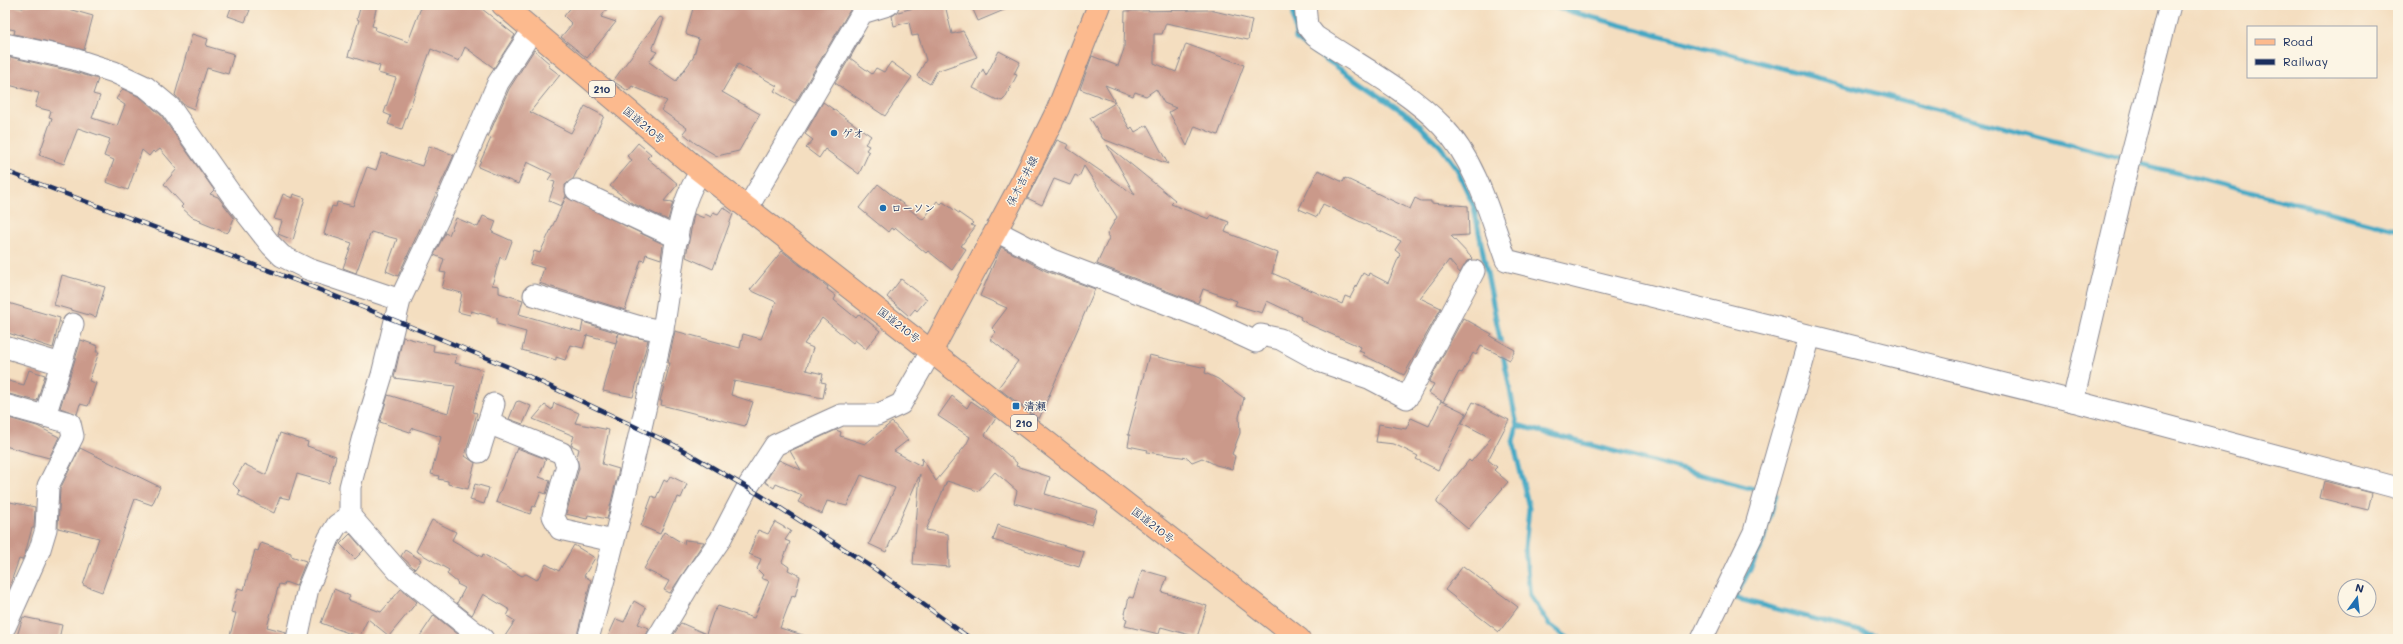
<svg xmlns="http://www.w3.org/2000/svg" width="2403" height="644" font-family="Mali,'Klee One',sans-serif">
	<style>
		.lines { fill: none; stroke-linecap: round; stroke-linejoin: round }
		.stream { stroke: #44a8c4; stroke-width: 5 }
		.building { fill: #ca998a }
		.minor-casing { stroke: #88868f; stroke-width: 23 }
		.major-casing { stroke: #88868f; stroke-width: 24 }
		.highway-casing { stroke: #88868f; stroke-width: 24 }
		.minor { stroke: #fff; stroke-width: 21 }
		.major { stroke: #fcba8e; stroke-width: 22 }
		.highway { stroke: #fcba8e; stroke-width: 22 }
		.rail-casing { stroke: #1b2f5e; stroke-width: 4.5 }
		.rail { stroke: #fcf5e5; stroke-width: 3; stroke-dasharray: 9; stroke-linecap: butt }
		.poi-dot { fill: #1f6fb2; stroke: #fcf5e5; stroke-width: 1.5 }
		.labels { text-anchor: middle; stroke-width: 3; stroke-linejoin: round; paint-order: stroke }
		.shield { fill: #fcf5e5; stroke: #5e6a86; stroke-width: 1 }
		.shield-label { font-size: 10px; font-weight: bold; fill: #1b2f5e }
		.street-label { font-size: 11px; fill: #1b2f5e; stroke: #fcf5e5 }
		.poi-label { font-size: 11px; font-weight: bold; fill: #1b2f5e; stroke: #fcf5e5; text-anchor: start }
	</style>
	<rect width="100%" height="100%" fill="#fcf5e5"/>
	<filter id="ink" filterUnits="userSpaceOnUse"><feTurbulence type="fractalNoise" baseFrequency=".025" numOctaves="2"/><feDisplacementMap in="SourceGraphic" scale="8" xChannelSelector="R" yChannelSelector="G"/><feConvolveMatrix kernelMatrix="1 2 1 2 8 2 1 2 1" color-interpolation-filters="sRGB"/></filter>
	<filter id="wash" filterUnits="userSpaceOnUse"><feTurbulence type="fractalNoise" baseFrequency=".012" numOctaves="4" result="noise"/><feDisplacementMap in="SourceGraphic" scale="16" xChannelSelector="R" yChannelSelector="G"/><feGaussianBlur stdDeviation="0.9" result="paint"/><feColorMatrix in="noise" values="0 0 0 0 0 0 0 0 0 0 0 0 0 0 0 0 0 1.4 0 .05"/><feComposite in="paint" operator="in"/></filter>
	<g filter="url(#wash)">
		<rect width="100%" height="100%" fill="#f4dec0"/>
		<g class="lines">
			<g class="stream">
				<path d="M1293,5L1296,39L1412,118L1440,146L1457,169L1474,207L1517,425L1761,491"/>
				<path d="M1546,5L2126,160"/>
				<path d="M2134,162L2398,230"/>
				<path d="M1517,425L1513,441L1529,508L1525,548L1530,596L1550,625L1569,639"/>
				<path d="M1770,493L1776,495L1762,545L1735,598L1890,639"/>
			</g>
		</g>
		<g id="blocks">
			<g class="building">
				<path d="M5,5L23,8L24,5H54L93,16L84,50L14,34L15,30L5,28Z"/>
				<path d="M232,5L250,10L245,22L228,16Z"/>
				<path d="M361,5H377L372,26L376,27L375,30L408,42L422,5H477L515,35L494,68L465,47L459,61L431,49L402,129L388,124L391,116L384,113L396,78L378,73L380,66L348,56L359,20L357,19Z"/>
				<path d="M573,5H610L601,17L616,22L587,58L561,37L572,24L564,16Z"/>
				<path d="M694,5H853L795,103L774,91L777,86L738,64L722,92L760,114L739,151L717,156L695,143L683,133L687,128L661,110L667,101L632,86L628,91L613,81L660,17L664,19L652,50L657,52L649,62L676,81L693,58L699,39L687,35L686,33Z"/>
				<path d="M925,5H945L952,34L963,31L977,57L937,71L930,84L917,76L926,60L918,35L912,36L909,22L894,26L892,16L898,12Z"/>
				<path d="M971,5H1016L978,21Z"/>
				<path d="M1210,10L1252,20L1248,40L1166,23L1162,34H1154V63L1176,72L1186,44L1244,65L1218,135L1195,126L1187,146L1169,112L1176,108L1164,103L1156,89L1146,96L1135,92L1133,96L1105,85L1115,102L1080,89L1092,56L1118,66L1124,49L1125,11Z"/>
				<path d="M192,34L208,39L206,46L234,54L228,74L207,68L194,109L184,105L175,95Z"/>
				<path d="M863,35L850,58L872,74L876,68L884,72L891,62L912,77L885,116L835,83Z"/>
				<path d="M534,50L550,64L548,66L560,75L530,112L571,133L585,106L604,116L573,179L565,185L566,196L561,206L549,201L555,182L548,180L552,174L527,162L518,184L478,167L491,138L488,137L509,89Z"/>
				<path d="M999,51L1020,62L1014,74L1017,75L1005,98L1002,101L998,99L999,101L973,88L983,69L986,76Z"/>
				<path d="M10,57L71,71L98,79L93,94L100,96L92,118L117,126L125,105L116,99L123,89L140,97L161,115L214,190L210,194L218,197L234,218L229,231L227,233L200,222L201,220L192,217L181,207L183,205L164,184L177,169L160,149L155,153L153,151L149,156L142,150L128,190L106,182L114,160L104,156L110,139L78,128L64,164L39,155L52,118L49,117L51,111L35,107L39,93L5,84Z"/>
				<path d="M823,102L871,136L865,144L869,146L866,150L869,152L859,174L825,149L819,158L806,148L813,140L805,134Z"/>
				<path d="M1115,103L1130,129L1132,127L1135,132L1147,125L1168,164L1103,139L1090,118Z"/>
				<path d="M1057,140L1069,145L1067,148L1135,195L1107,145L1175,200L1171,204L1209,219L1211,215L1229,222L1225,232L1278,253L1272,273L1342,304L1345,296L1350,298L1363,273L1368,276L1369,273L1388,283L1400,254L1395,250L1401,241L1323,204L1317,217L1299,209L1318,170L1343,182L1345,178L1410,209L1415,198L1421,201H1431V203L1468,206L1469,235L1451,236L1473,259L1467,261L1460,273L1449,260L1420,298L1441,308L1404,375L1363,355L1364,353L1359,351L1361,347L1308,324L1300,319L1301,317L1267,301L1262,313L1235,305L1237,301L1203,289L1198,303L1097,264L1109,238L1107,234L1117,217L1084,166L1079,177L1075,175L1070,185L1054,179L1042,205L1027,198Z"/>
				<path d="M638,143L651,154L647,158L678,184L664,201L673,202L668,220L630,202L610,186L632,160L627,156Z"/>
				<path d="M429,146L454,155L398,276L386,271L397,239L371,232L356,273L343,268L352,243L324,234L332,206L336,207L337,202L353,206L367,167L376,170L382,153L422,166Z"/>
				<path d="M878,184L923,220L937,201L941,204L943,202L973,223L971,225L975,227L961,246L966,249L952,270L928,251L926,253L896,228L894,230L891,228L888,232L859,208Z"/>
				<path d="M283,194L292,198L293,194L305,198L293,240L278,234L282,221L274,219Z"/>
				<path d="M566,197L663,244L661,259L646,254L644,261L641,260L625,310L539,283L544,268L530,264L534,251L540,253Z"/>
				<path d="M723,207L733,214L713,269L686,257L687,251L694,214L704,218L705,214L711,217L713,212L718,214Z"/>
				<path d="M483,216L496,221L492,232L512,241L505,260L500,257L492,285L499,286V293L523,300L519,314L581,332L583,322L618,333L616,343L587,335L583,348L571,345L565,360L556,357V360L522,350L526,332L497,324V318L471,311L470,315L458,312L462,293L442,288L446,273L440,272L444,259L434,255L445,233L449,235L456,218L478,227Z"/>
				<path d="M1001,247L1046,271L1095,289L1039,419L998,388L1018,361L990,339L996,332L992,328L1007,308L980,296Z"/>
				<path d="M782,251L828,287L827,289L836,296L834,300L856,318L859,314L880,331L866,349L855,340L853,343L822,318L804,344L813,348L806,370L823,374L821,382L826,383L823,398L734,381L731,395L753,402L745,426L661,405L662,401H660L670,363H668L675,331L740,348L743,334L761,339L776,302L750,290Z"/>
				<path d="M62,275L105,287L96,317L54,305Z"/>
				<path d="M901,279L927,299L917,311L915,309L909,316L887,297Z"/>
				<path d="M5,302L60,318L53,348L5,332Z"/>
				<path d="M1463,318L1492,334L1490,336L1515,350L1510,360L1481,346L1476,355L1473,353L1462,373L1459,372L1443,402L1429,393L1434,384L1429,382Z"/>
				<path d="M619,333L648,340L633,397L603,391Z"/>
				<path d="M403,337L434,345L433,351L457,355L455,363L483,370L473,412L477,413L465,456L475,463L468,489L448,484V481L438,479L439,476L431,474L441,437L413,428L410,432L380,422L388,395L448,413L455,386L394,378Z"/>
				<path d="M81,340L98,346L96,352H99L89,381L96,383L88,406L80,404L77,414L60,408Z"/>
				<path d="M1149,355L1206,368L1205,373L1218,379L1244,398L1239,417L1240,433L1232,454L1235,456L1232,469L1216,465L1202,458L1192,462L1188,458L1147,452L1148,450L1128,446L1130,435H1128Z"/>
				<path d="M29,370L45,375L37,401L5,393V380L24,385Z"/>
				<path d="M952,396L967,408L971,401L996,418L985,435L1017,463L1016,466L1050,477L1045,494L1097,510L1092,525L1014,503L1017,491L995,472L978,491L947,481L926,530L948,534L949,567L913,564L920,474L886,552L869,544L895,488L861,475L847,506L827,501L822,514L798,502L802,495L776,484L774,488L765,482L779,460L801,470L790,451L836,430L841,432L840,436L865,444L892,422L908,440L894,451L921,466L922,458L936,481L966,445L970,437L938,416Z"/>
				<path d="M519,401L531,406L523,424L509,419L516,402Z"/>
				<path d="M1441,401L1466,413L1438,470L1416,459L1418,456L1394,444L1376,442L1379,424L1406,429L1411,418L1429,426Z"/>
				<path d="M1473,402L1509,420L1488,460L1497,467L1494,470L1508,482L1468,529L1437,503V500L1469,460L1471,462L1491,438L1462,423Z"/>
				<path d="M554,403L579,413L575,423L609,430L602,464L619,469L607,519L588,515L587,519L566,514L579,468L577,457L579,449L571,445L574,436L533,419L545,405L552,410Z"/>
				<path d="M5,417L37,426L59,437L49,458L5,446Z"/>
				<path d="M280,433L308,442L307,446L336,456L329,483L297,474L289,499L280,497L274,513L238,495L240,491L233,484L244,464L266,475Z"/>
				<path d="M80,448L160,487L152,505L135,499L102,592L83,585L99,538L58,528L60,489Z"/>
				<path d="M517,448L546,459L539,477L550,481L546,494L541,492L535,507L533,506L530,514L496,502Z"/>
				<path d="M670,476L687,484L681,498L678,497L676,502H674L660,534L641,526L652,496L656,498L664,480L667,482Z"/>
				<path d="M2324,481L2372,493L2368,510L2320,498Z"/>
				<path d="M475,484L489,488L484,504L470,500Z"/>
				<path d="M5,501L35,507L34,528H32L25,554L22,560L19,559L7,593H5Z"/>
				<path d="M432,520L456,532L452,540L482,557L483,554L522,576L526,574L537,580L546,564L559,571L574,545L595,558L584,576L591,580L576,639H503L515,621L507,616L510,610L483,594L472,615L457,603L465,588L457,584L458,583L447,574L449,570L416,551Z"/>
				<path d="M775,522L791,531L785,540L790,542L782,562L789,567L788,570L800,576L795,597L792,596L780,628L806,636L805,639H671L681,623L706,634L713,613L718,606L754,618L769,581L761,578L763,575L757,569L761,559L749,554L758,530L768,534Z"/>
				<path d="M998,525L1084,552L1079,567L993,540Z"/>
				<path d="M664,532L684,544L685,540L704,542L670,593L664,590L669,581L644,569Z"/>
				<path d="M350,534L364,550L355,559L340,544Z"/>
				<path d="M261,543L291,553V556L306,561L296,586L285,582L284,585L279,584L267,627L286,632L285,639H229L236,613L231,612L238,588L244,590L255,550L258,551Z"/>
				<path d="M405,550L421,560L415,569L401,556Z"/>
				<path d="M1463,566L1518,607L1499,632L1445,590Z"/>
				<path d="M1142,570L1167,577L1162,592L1207,606L1197,637L1161,627L1159,634L1125,626L1127,619L1124,618L1129,597L1133,598Z"/>
				<path d="M334,589L350,596L348,600L381,612L401,589L417,602L389,636L368,619L359,637L321,623Z"/>
				<path d="M634,601L646,608L638,624L649,628L645,639H607L616,619L624,622Z"/>
				<path d="M434,615L464,639H418Z"/>
				<path d="M23,617L62,625L59,639H16Z"/>
			</g>
		</g>
	</g>
	<g filter="url(#ink)">
		<use href="#blocks" fill-opacity="0" stroke="#88868f" stroke-width="1"/>
		<g class="lines">
			<defs>
				<g id="minor">
					<path d="M1305,5L1307,26L1315,36C1355,63 1409,91 1442,126C1476,161 1490,215 1506,260L2073,401L2398,488"/>
					<path d="M5,44L74,59L114,72L146,87L170,107L231,194L271,245L282,256L308,269L400,300"/>
					<path d="M576,190L678,238"/>
					<path d="M748,207L862,13L888,5"/>
					<path d="M996,231L1052,260L1204,318L1256,342L1261,335L1280,339L1322,362L1369,378L1407,398L1474,271"/>
					<path d="M534,295L637,326L663,331"/>
					<path d="M5,347L61,364L73,324"/>
					<path d="M2073,401L2122,192L2170,5"/>
					<path d="M5,405L70,423L73,436L48,486L46,529L40,549L5,627"/>
					<path d="M45,416L61,364"/>
					<path d="M488,423L562,453L567,465L553,516L560,529L613,541"/>
					<path d="M479,452L494,404"/>
					<path d="M297,639L308,588L329,538L337,525L350,516"/>
					<path d="M483,639L398,571L350,516V487L362,440L382,375L400,300L447,201L498,83L532,31"/>
					<path d="M588,639C616,538 640,435 662,333C673,286 672,209 701,172"/>
					<path d="M657,639L691,582L720,540L747,488L775,445L841,415H877L901,404L932,350"/>
					<path d="M1702,639L1754,532L1810,336"/>
				</g>
				<path id="major" d="M932,350L1022,182L1058,109L1099,5"/>
				<path id="highway" d="M503,5L695,167L1299,639"/>
			</defs>
			<use href="#minor" class="minor-casing"/>
			<use href="#major" class="major-casing"/>
			<use href="#highway" class="highway-casing"/>
			<use href="#minor" class="minor"/>
			<use href="#major" class="major"/>
			<use href="#highway" class="highway"/>
			<defs>
				<path id="rail" d="M5,171L305,284L419,330L511,368L674,445L760,495L872,567L971,639"/>
			</defs>
			<use href="#rail" class="rail-casing"/>
			<use href="#rail" class="rail"/>
		</g>
	</g>
	<g class="poi-dot">
		<circle cx="834" cy="133" r="4"/>
		<circle cx="883" cy="208" r="4"/>
		<rect x="1012" y="402" width="8" height="8" rx="2"/>
	</g>
	<g class="labels">
		<g class="shield">
			<rect x="589" y="81" width="26" height="16" rx="3"/>
			<rect x="1011" y="415" width="26" height="16" rx="3"/>
		</g>
		<g class="shield-label">
			<text x="602" y="93">210</text>
			<text x="1024" y="427">210</text>
		</g>
		<g class="street-label">
			<text transform="translate(644 125) rotate(40)" y="4">国道210号</text>
			<text transform="translate(1022 181) rotate(-63)" y="4">保木吉井線</text>
			<text transform="translate(899 325) rotate(38)" y="4">国道210号</text>
			<text transform="translate(1153 525) rotate(38)" y="4">国道210号</text>
		</g>
		<g class="poi-label">
			<text x="842" y="137">ゲオ</text>
			<text x="891" y="212">ローソン</text>
			<text x="1024" y="410">清瀬</text>
		</g>
	</g>
	<rect width="2403" height="644" fill="none" stroke="#fcf5e5" stroke-width="20"/>
	<rect x="2247" y="26" width="130" height="52" fill="#fcf5e5" stroke="#a2a6af"/>
	<rect x="2255" y="39" width="20" height="6" fill="#fcba8e" stroke="#a2a6af"/>
	<text x="2283" y="46" font-size="12" fill="#1b2f5e">Road</text>
	<rect x="2255" y="59" width="20" height="6" fill="#1b2f5e" stroke="#a2a6af"/>
	<text x="2283" y="66" font-size="12" fill="#1b2f5e">Railway</text>
	<g transform="translate(2357 598) rotate(15)"><circle r="19" fill="#fcf5e5" stroke="#a2a6af"/>
	<path d="M0-3L7 15L0 10L-7 15Z" fill="#1f6fb2"/>
	<text y="-6" font-size="11" font-weight="bold" text-anchor="middle" fill="#1b2f5e">N</text>
	</g>
</svg>
